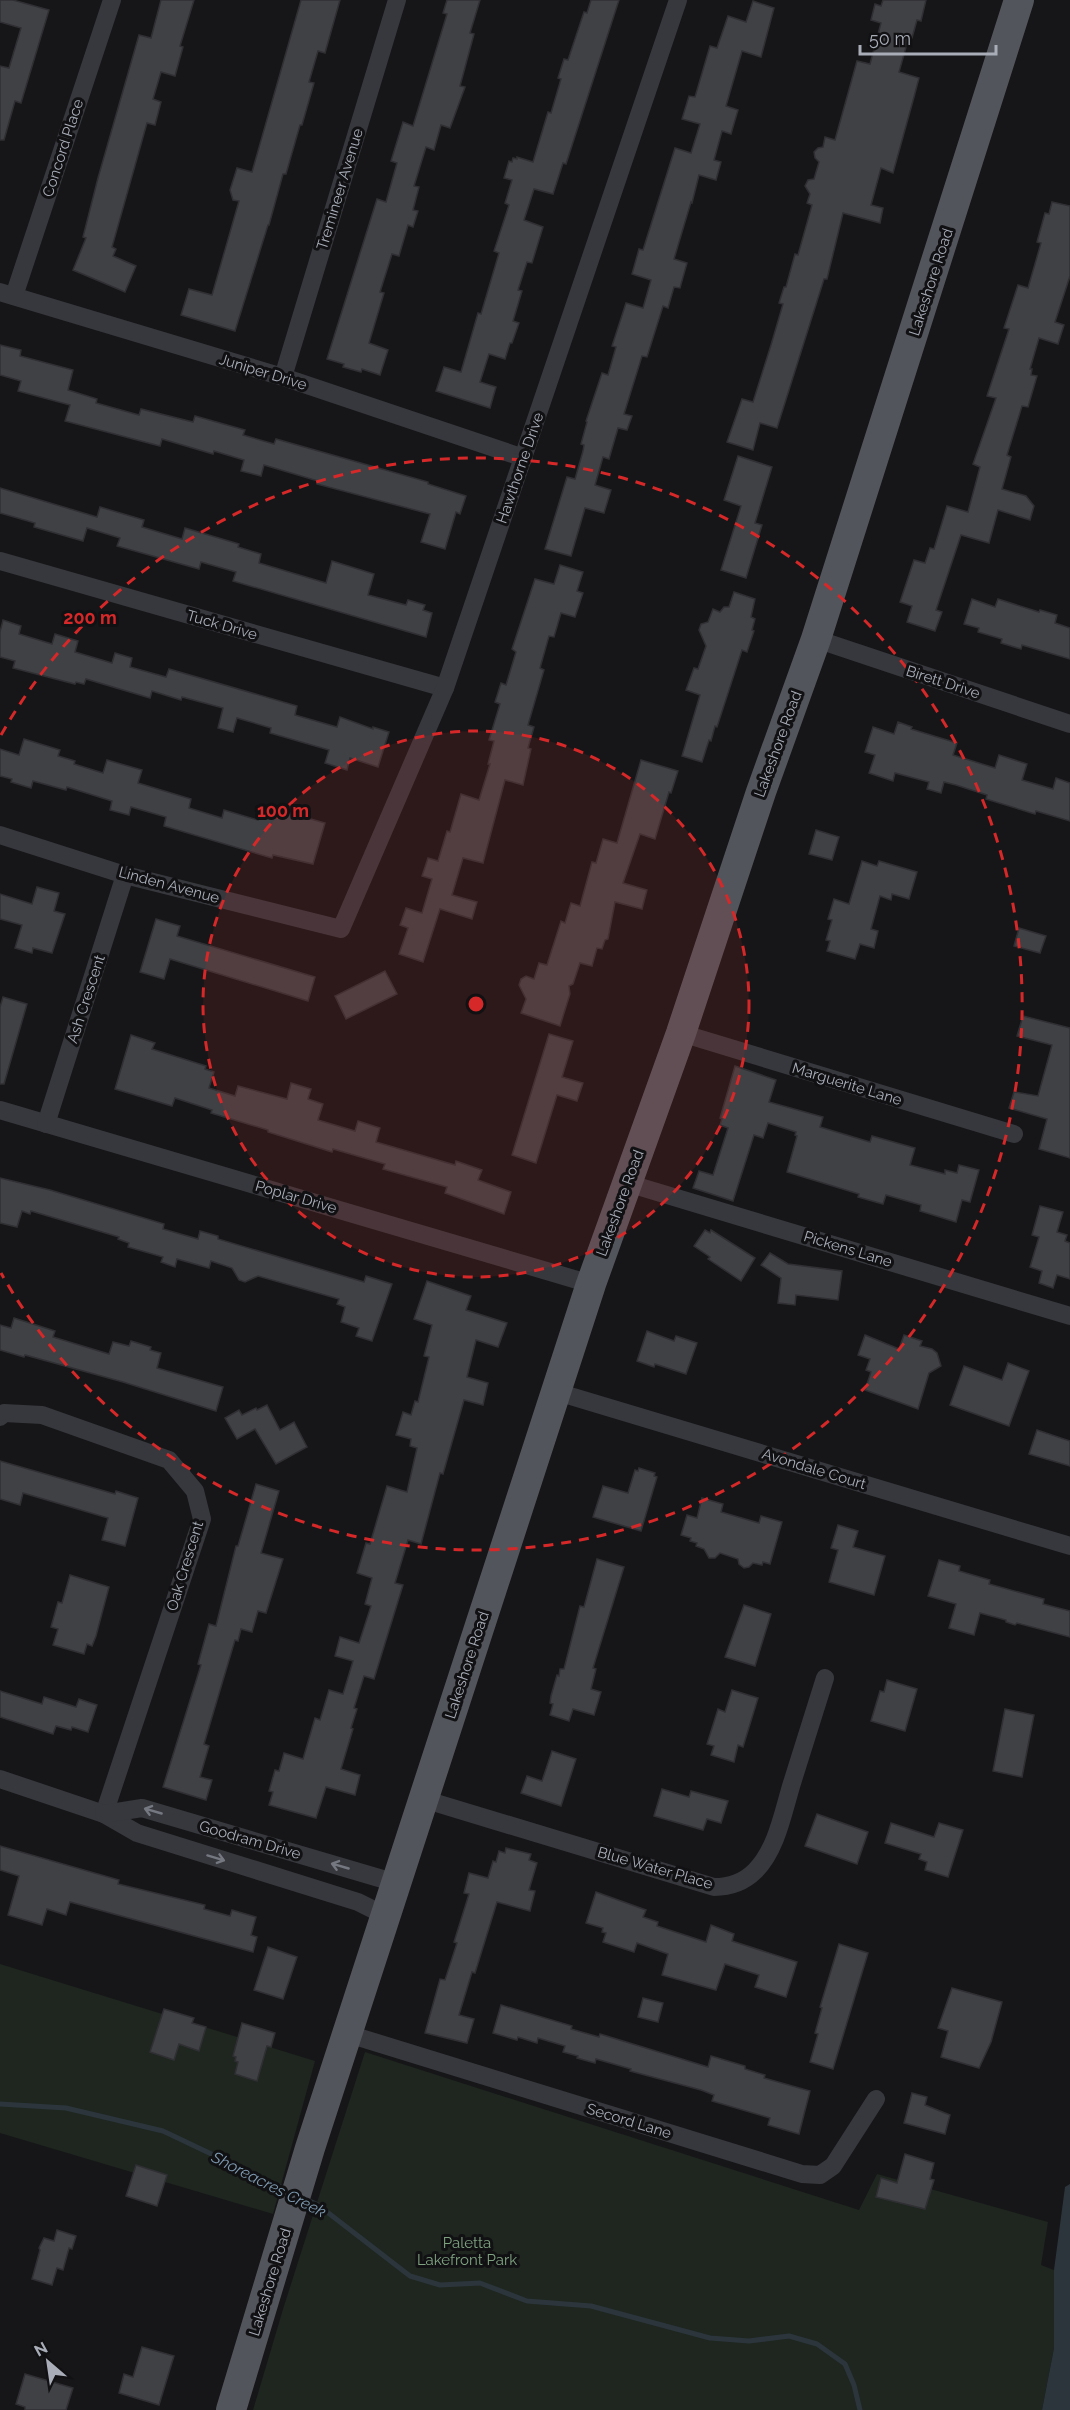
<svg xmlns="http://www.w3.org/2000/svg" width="1070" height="2410" font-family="Raleway,sans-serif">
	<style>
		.green { fill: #1e261f }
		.water { fill: #2c353c }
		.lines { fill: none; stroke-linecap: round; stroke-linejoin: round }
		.stream { stroke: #2c353c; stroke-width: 5 }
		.building { fill: #404145; stroke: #303034; stroke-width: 1.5 }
		.minor { stroke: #37383d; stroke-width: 18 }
		.primary { stroke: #53555c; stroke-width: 30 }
		.oneway { stroke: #757881 }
		.ring { fill: none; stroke: #d62828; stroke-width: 3; stroke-dasharray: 10 8 }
		.labels { text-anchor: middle; stroke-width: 6; stroke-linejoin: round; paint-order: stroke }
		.street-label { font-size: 15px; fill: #a8adb8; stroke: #111113 }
		.park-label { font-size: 15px; fill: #7fa381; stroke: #111113 }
		.water-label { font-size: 16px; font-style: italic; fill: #7f9bb3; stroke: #111113 }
		.centre { fill: #d62828; stroke: #111113; stroke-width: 3 }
		.ring-label { font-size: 18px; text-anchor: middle; font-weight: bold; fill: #d62828; stroke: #111113; stroke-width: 6; stroke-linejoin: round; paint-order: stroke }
	</style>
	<rect width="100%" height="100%" fill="#161618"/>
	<g class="green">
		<path d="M0,1964L315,2061L273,2214L0,2133Z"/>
		<path d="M365,2052L859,2210L877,2174L1048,2222L1041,2265L1054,2270V2348L1042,2410H253L284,2306Z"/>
	</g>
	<path class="water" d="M1070,2184V2410H1042L1054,2348V2270L1065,2187Z"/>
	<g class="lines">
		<g class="stream">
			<path d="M0,2104L66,2108L163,2131L289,2191"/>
			<path d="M305,2199L318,2205L410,2276L440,2285L480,2283L527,2301L591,2306L710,2338L749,2341L789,2336L817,2344L845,2364L854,2385L860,2410"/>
		</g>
	</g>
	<g class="building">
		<path d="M0,0H13L49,10L21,103L15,101L4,140H0V66L9,68L21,28L0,22Z"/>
		<path d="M161,0H194L180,46L183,47L175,76L161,72L153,99L161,102L155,125L147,123L112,247L116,249L113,256L136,266L125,292L73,270L86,238L83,237L98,178L139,35L151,38Z"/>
		<path d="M301,0H340L325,53L318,51L309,82L314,83L302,125H300L286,174H283L269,225H268L235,331L181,315L189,289L212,295L239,201L233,200L230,190L237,168L252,172Z"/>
		<path d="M447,0H480L470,33L474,34L460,86L465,87L450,128L441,125L434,150L426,147L414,186L419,187L413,210L418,211L413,227L408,225L399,256L392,254L380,292L384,293L369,343L388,350L380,375L362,369L361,372L343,367L344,364L327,359L377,199L386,202L397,163L391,161L403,122L413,126L447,14L443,13Z"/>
		<path d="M591,0H619L566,164L563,163L553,194L534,189L524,220L543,227L532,263L527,262L518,290L522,291L513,321L519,323L512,343H510L505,359L489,354L480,382L496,387L490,408L436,391L444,367L461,372L478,313L481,314L499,253L494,251L509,205L505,203L512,180L504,178L509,161L512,162L513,158L517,159V157L533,162L548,112L551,113L561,79L558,78L564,59L568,60L584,12L587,13Z"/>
		<path d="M883,0H926L921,21L917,20L912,38L908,40L899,72L919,78L914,97L893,173L881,168L871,205L883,208L880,223L843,213L827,279H824L777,428L760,423L753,450L727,442L742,399L753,402L771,345L783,304L779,303L784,287H786L795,254L798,255L812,205L807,203L810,194L805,186L808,180L814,179L819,162L815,158L814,152L818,148L823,147L825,137L835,140L857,61L870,64L881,23L871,20L875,4L881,6Z"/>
		<path d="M753,1L774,8L761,57L742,51L726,106L738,110L731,134L722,131L714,160L721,162L716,180L699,175L692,203L691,202L674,259L687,263L680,288L674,287L668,308L663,306L647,357L642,356L624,414L632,416L627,430L618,428L609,459L603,457L595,485L611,490L604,513L585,508L571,556L545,549L567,477L575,479L583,451L584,445L581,444L587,422L586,421L602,373L608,375L616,347L612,346L626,303L643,308L651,280L632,274L639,249L643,250L675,148L691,153L700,124L682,119L689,96L695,97L710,46L717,48L728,16L746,22Z"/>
		<path d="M1052,202L1070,206V276L1055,322L1064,325L1058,344L1039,338L1030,369H1032L1031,375L1037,376L1028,407L1022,406L1007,455L1011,457L1002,489L1026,496L1034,506L1030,520L998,510L989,543L961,535L936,610L942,612L935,631L907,622L912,606L900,602L914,560L925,563L930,548L934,549L947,506L968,512L980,467L973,464L996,398L987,396L1009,329L1004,328L1018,285L1028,288L1041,243L1037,242L1045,213L1049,214Z"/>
		<path d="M0,345L21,350L20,356L73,370L68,390L97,399L96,403L139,415L141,409L193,422L195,416L245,430L243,435L274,444L276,439L428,482V484L466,496L460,514L456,512L445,549L421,542L430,514L317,484L318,481L264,465L261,476L241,471L244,460L214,451L213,454L162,439L160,446L65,421L70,405L18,391L21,381L0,375Z"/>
		<path d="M738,456L772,467L755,523L762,525L746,578L721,570L741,506L724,500Z"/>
		<path d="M0,488L97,517L100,507L144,520L142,527L182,539L185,528L239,544L238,547L261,554L259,563L326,583L332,561L374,574L368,595L406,605L408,600L425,605L423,610L432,613L426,637L233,581L236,572L201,562L199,569L117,546L120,538L87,528L83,541L34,527L35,523L0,513Z"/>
		<path d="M560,565L583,572L577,591L583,593L575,617L561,613L554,637L549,636L540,668L544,670L528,725L534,727L528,748L531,749L523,785L505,780L483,863L463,858L452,895L477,902L472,919L440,909L423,962L399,954L408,928L400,925L406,908L422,913L432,879L422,876L428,858L438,861L447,831L450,832L461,794L479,800L490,764H488L494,741L489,740L500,704L495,702L501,683L506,685L516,652L512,649L535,579L554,584Z"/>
		<path d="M734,592L755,599L751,617L755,619L752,630L754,631L747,652L742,650L717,727L715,726L711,741L709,740L702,762L682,756L700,695L686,690L694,668L698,669L706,646L699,630L701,624L708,622L713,609L720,612L724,607H729Z"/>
		<path d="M972,599L995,607L998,599L1039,612L1040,610L1057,615L1055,623L1070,628V659L1022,645L1021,649L1001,643L1002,639L978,632L979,628L964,624Z"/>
		<path d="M3,620L21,626L19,634L52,644L55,634L78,641L75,652L112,663L115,653L132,658L130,667L166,677L169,669L297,706L295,715L337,727L340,717L373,729V727L389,732L378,767L350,758L347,770L325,763L329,750L270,733L271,728L237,718L233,732L218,728L223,708L182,697L181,700L152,691L150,698L86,679L84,684L76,682L75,684L13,668L15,661L0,657V632Z"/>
		<path d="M898,722L912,727L911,729L957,743L953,755L995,768L999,755L1027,764L1022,780L1053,789L1056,778L1070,783V821L1036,811L1035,814L986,799L987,795L956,785L944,782L941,793L927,789L929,782L895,773L893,781L869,773L875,755L865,752L873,727L894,734Z"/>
		<path d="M24,739L60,750L58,756L75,761L74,764L103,773L107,760L142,770L138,783L191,799L189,808L222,818L224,810L258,820L262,805L325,823L313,864L273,855L272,858L164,826L166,817L131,807L129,815L110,810L112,801L67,787L66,790L33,781L31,788L11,782L12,779L0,776V749L19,755Z"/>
		<path d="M641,760L678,771L671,793L669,792L655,839L640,834L623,883L647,890L642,909L615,902L608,939L605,940L602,949L597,948L592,966L580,963L573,984L569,986L570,994L560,1026L521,1013L526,999L519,985L521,979L526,976L534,979L539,963L547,965L561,921L565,923L571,903L580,906L592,862L596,863L603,839L617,843Z"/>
		<path d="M816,830L839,837L832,860L809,854Z"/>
		<path d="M862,861L877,866L879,861L917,872L909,899L892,894L891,900L880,896L871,929L878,931L874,948L860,944L855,959L827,951L830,941L826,940L832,920L828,919L834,899L849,904Z"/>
		<path d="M37,887L59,893L54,911L65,914L52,953L33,948L32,953L15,948L22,925L0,919V894L32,904Z"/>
		<path d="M156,919L180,926L177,936L315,977L308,1001L170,959L164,979L140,972Z"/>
		<path d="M1019,928L1046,936L1040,953L1014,946Z"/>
		<path d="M385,971L397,994L346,1019L335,996Z"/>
		<path d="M3,997L27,1004L4,1084H0V1007Z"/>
		<path d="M1023,1016L1070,1028V1158L1039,1149L1047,1119L1009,1108L1014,1092L1038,1096L1052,1045L1017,1036Z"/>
		<path d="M549,1034L573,1041L562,1077L583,1083L577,1101L557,1095L536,1163L512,1155Z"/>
		<path d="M131,1035L155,1043L152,1049L206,1066L205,1069L214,1072L209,1088L235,1096L238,1086L287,1099L291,1083L311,1089L308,1099L323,1104L318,1120L355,1131L358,1121L380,1128L376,1142L455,1165L456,1161L482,1170L478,1180L511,1192L504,1214L445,1193L447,1187L383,1169L385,1164L333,1149L332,1152L268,1132V1130L211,1113L212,1110L175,1098L172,1106L115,1089Z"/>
		<path d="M735,1066L776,1080L769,1102L823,1117L820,1127L870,1142L872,1136L915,1148L910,1165L945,1174V1170L957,1173L959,1165L979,1170L970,1202L962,1200L956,1222L920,1211L921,1205L886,1195L883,1204L858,1197L859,1194L787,1172L797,1136L795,1135L796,1132L768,1123L763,1138L754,1135L733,1201L693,1188L699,1171L713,1175L728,1128L720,1125L722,1119L720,1118Z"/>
		<path d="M0,1178L50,1190L164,1224L163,1229L198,1239L200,1231L218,1236V1239L364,1282L366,1276L392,1284L372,1341L356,1336L359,1328L341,1322L345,1307L337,1304L339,1299L258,1276L245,1282L239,1280L232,1268L211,1261L209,1268L177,1259L175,1267L161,1262L163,1257L128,1247L129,1243L118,1239L119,1237L31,1211L30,1214L22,1211L17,1227L0,1223Z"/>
		<path d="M1040,1206L1063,1212L1057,1232L1067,1235L1065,1241L1070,1243V1279L1057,1275L1053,1288L1039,1283L1042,1271L1030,1267L1039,1237L1032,1235Z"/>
		<path d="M705,1230L710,1233L711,1230L755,1258L741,1281L708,1259L710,1257L694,1246Z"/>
		<path d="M770,1253L788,1264L842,1271L838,1300L796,1295L795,1305L778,1303L781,1278L761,1265Z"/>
		<path d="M427,1281L471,1296L466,1310L507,1323L498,1347L476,1340L467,1377L488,1383L483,1405L464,1400L443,1474L440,1473L421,1544L408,1540L395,1583L403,1585L374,1679L364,1676L354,1708L357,1709L351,1728L353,1729L341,1769L360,1775L355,1795L326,1787L316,1818L269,1805L273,1792L269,1791L275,1770L279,1771L284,1753L303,1759L315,1718L320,1720L329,1690L343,1694L353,1661L335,1656L340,1637L359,1643L371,1606L365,1604L372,1578L357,1573L366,1543L370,1544L387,1486L407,1492L417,1448L410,1446L411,1439L396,1435L403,1412L411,1415L415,1401L418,1402L429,1357L424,1356L432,1325L414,1319Z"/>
		<path d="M14,1318L55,1331L53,1337L109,1354L113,1342L129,1346L131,1341L151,1347L150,1350L161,1353L157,1368L223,1387L216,1411L123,1382L25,1355L24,1357L0,1350V1325L11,1328Z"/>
		<path d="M647,1331L674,1341L676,1336L697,1343L686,1374L655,1364L654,1367L637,1361Z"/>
		<path d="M865,1335L899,1349L904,1335L922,1341L920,1346L932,1349L937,1353L941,1366L929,1373L918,1409L865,1390L871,1372L866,1370L870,1359L858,1355Z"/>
		<path d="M1008,1363L1029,1371L1009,1426L950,1405L964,1366L1002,1380Z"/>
		<path d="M267,1405L280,1430L294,1422L307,1447L276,1464L255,1429L237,1439L225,1418L239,1410L242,1415L256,1408L257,1410Z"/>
		<path d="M1037,1430L1070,1441V1466L1029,1454Z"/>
		<path d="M0,1461L115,1494L116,1491L138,1498L125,1546L102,1540L108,1518L23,1493L20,1505L0,1499Z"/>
		<path d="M639,1468L655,1473L654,1476L657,1477L641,1531L593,1517L603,1486L628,1493L635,1470L638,1471Z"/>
		<path d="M256,1484L279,1491L261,1553L283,1559L266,1613L258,1611L252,1632L241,1629L238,1641L235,1640L204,1744L209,1746L200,1777L212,1780L206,1800L163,1787L201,1665L198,1664L209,1624L216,1626L236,1546H238Z"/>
		<path d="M702,1498L723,1504L721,1512L759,1523L761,1516L782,1522L770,1564L763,1562L762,1565L753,1563L749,1567L744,1568L739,1564L738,1559L720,1553L715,1558H709L704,1549L696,1546L697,1543L690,1541L691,1538L681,1535L687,1515L697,1518Z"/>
		<path d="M838,1525L858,1531L853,1547L885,1556L874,1595L829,1582L838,1550L831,1548Z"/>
		<path d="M597,1559L624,1567L593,1668L596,1669L591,1689L601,1692L594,1715L573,1709L569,1721L550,1715L553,1704L550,1703L551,1696L557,1675L559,1676L560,1669H564L580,1606L584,1607Z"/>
		<path d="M939,1560L960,1566L959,1571L990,1580L989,1584L1044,1599L1043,1604L1070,1611V1637L1017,1623L1015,1625L1006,1622V1620L980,1613L974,1635L949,1628L956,1604L928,1596Z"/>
		<path d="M70,1575L109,1587L96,1636L92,1646L87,1644L84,1654L53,1645L58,1629L51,1627L58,1602L62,1603Z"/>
		<path d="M744,1605L771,1614L755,1666L725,1657Z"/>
		<path d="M887,1680L917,1689L905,1731L871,1721L880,1691L884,1692Z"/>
		<path d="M732,1690L758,1698L743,1747L738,1745L734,1762L711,1755L714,1746L707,1744L718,1709L725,1712Z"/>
		<path d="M0,1691L42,1704L44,1697L76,1707L79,1699L97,1705L88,1732L72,1727L71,1730L56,1726L53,1734L0,1717Z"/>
		<path d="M1005,1709L1034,1715L1022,1777L993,1771Z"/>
		<path d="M552,1751L576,1759L561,1806L521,1793L527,1776L542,1781Z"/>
		<path d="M662,1789L689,1797L691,1791L728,1801L721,1823L707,1819L703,1830L654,1816Z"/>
		<path d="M817,1814L868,1832L857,1864L805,1846Z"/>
		<path d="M891,1823L934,1837L939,1823L963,1830L948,1877L925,1870L927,1862L919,1859L921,1854L885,1843Z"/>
		<path d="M0,1846L119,1880L118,1884L205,1905L204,1909L230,1916L232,1910L256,1917L251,1935L257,1937L253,1952L70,1902L66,1915L47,1909L42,1925L8,1915L19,1876L0,1870Z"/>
		<path d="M506,1848L531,1854L529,1860L537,1863L529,1890L535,1891L530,1911L497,1902L475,1973L472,1972L459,2015L474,2019L467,2043L425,2033L440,1979L445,1980L457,1943L454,1942L469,1894L464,1893L469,1873L488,1878L493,1861L496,1862L499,1851L505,1853Z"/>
		<path d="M596,1892L646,1910L643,1917L658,1922L657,1926L706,1942L711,1925L734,1934L732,1941L797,1962L786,1997L755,1987L759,1975L725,1964L716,1990L662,1975L668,1954L637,1943L634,1952L603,1942L606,1933L602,1932L603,1928L586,1923Z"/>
		<path d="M839,1944L868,1953L833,2069L810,2062L818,2034L815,2033L822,2008L820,2007Z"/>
		<path d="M268,1947L297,1957L283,1999L254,1990Z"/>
		<path d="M952,1988L1002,2002L991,2042L979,2068L941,2057L948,2031L938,2028Z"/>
		<path d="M643,1998L663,2003L658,2022L638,2017Z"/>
		<path d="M501,2005L572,2026L571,2029L599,2037L600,2034L708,2067L711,2056L745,2066V2069L765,2075L764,2078L810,2091L799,2134L768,2125L770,2118L712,2101L714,2095L701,2090L630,2071L631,2069L596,2059L595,2063L577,2058L578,2056L563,2052L565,2046L538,2038L537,2043L518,2037L517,2040L493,2033Z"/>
		<path d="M164,2009L194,2018L192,2023L206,2027L199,2051L179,2044L174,2060L150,2052Z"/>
		<path d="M242,2023L275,2033L271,2047L267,2046L257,2081L235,2074L238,2062L235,2061L236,2057L233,2056Z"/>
		<path d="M912,2093L927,2097L925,2105L950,2115L945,2134L904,2123Z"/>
		<path d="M905,2154L934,2163L930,2179L934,2180L925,2209L876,2197L881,2178L897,2183Z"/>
		<path d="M136,2165L167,2175L157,2206L126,2196Z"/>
		<path d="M57,2230L76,2236L72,2249L69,2248L63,2270L57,2268L52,2285L32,2279L40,2250L39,2248L44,2238L54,2241Z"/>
		<path d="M142,2347L174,2356L159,2405L119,2393L124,2374L133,2377Z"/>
		<path d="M25,2374L73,2388L66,2410H25V2407L16,2404Z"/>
	</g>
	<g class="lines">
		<g class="minor">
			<path d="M0,292L283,377L524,458"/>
			<path d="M14,296L112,0"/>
			<path d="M283,377L397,0"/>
			<path d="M0,561L445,688"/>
			<path d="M816,639L1070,724"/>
			<path d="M0,835L125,875L341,929L445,688L678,0"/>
			<path d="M681,1033L1014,1134"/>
			<path d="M0,1110L591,1284"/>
			<path d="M46,1124L125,875"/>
			<path d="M627,1183L1070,1316"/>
			<path d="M557,1392L1070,1546"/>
			<path d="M0,1417L4,1413L42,1415L169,1460L195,1491L202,1519L104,1814"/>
			<path d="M0,1779L104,1814L137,1833L358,1902L386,1916"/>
			<path d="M423,1799L714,1887C730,1887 743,1883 755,1871C777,1849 783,1812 792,1783C803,1748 814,1713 825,1678"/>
			<path d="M104,1814L142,1808L396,1883"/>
			<path d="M348,2034L802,2174L820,2175L833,2166L876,2099"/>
		</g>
		<path class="primary" d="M231,2410L310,2148L591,1284L681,1033L761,792L816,639L1019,0"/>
	</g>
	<defs><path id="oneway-shaft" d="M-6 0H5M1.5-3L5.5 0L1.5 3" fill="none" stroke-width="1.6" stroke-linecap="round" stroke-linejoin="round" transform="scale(1.5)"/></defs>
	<g class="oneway">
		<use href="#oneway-shaft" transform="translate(153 1811) rotate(-164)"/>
		<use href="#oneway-shaft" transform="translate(216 1858) rotate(17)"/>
		<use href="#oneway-shaft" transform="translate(340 1866) rotate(-164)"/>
	</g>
	<circle cx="476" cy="1004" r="273" fill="#d62828" fill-opacity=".12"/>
	<g class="ring">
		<circle cx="476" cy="1004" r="273"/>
		<path d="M1 735A546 546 0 1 1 1 1273"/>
	</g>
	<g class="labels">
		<g class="street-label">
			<text transform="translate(63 148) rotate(-72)" y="5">Concord Place</text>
			<text transform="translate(340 189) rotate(-73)" y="5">Tremineer Avenue</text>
			<text transform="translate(931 282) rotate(-72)" y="5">Lakeshore Road</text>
			<text transform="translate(263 372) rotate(17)" y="5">Juniper Drive</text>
			<text transform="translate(520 468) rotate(-71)" y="5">Hawthorne Drive</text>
			<text transform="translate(222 625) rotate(16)" y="5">Tuck Drive</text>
			<text transform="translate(943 682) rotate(18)" y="5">Birett Drive</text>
			<text transform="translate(778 744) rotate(-70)" y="5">Lakeshore Road</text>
			<text transform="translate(169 885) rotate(15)" y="5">Linden Avenue</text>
			<text transform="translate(86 999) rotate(-72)" y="5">Ash Crescent</text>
			<text transform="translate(847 1084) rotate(17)" y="5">Marguerite Lane</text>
			<text transform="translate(296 1197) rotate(16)" y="5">Poplar Drive</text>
			<text transform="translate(620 1203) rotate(-70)" y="5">Lakeshore Road</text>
			<text transform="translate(848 1249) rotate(17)" y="5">Pickens Lane</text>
			<text transform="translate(814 1469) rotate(17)" y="5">Avondale Court</text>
			<text transform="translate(185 1566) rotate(-73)" y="5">Oak Crescent</text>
			<text transform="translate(467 1665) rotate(-72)" y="5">Lakeshore Road</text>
			<text transform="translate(250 1840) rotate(16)" y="5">Goodram Drive</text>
			<text transform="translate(655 1868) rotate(16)" y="5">Blue Water Place</text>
			<text transform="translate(629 2121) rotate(17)" y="5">Secord Lane</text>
			<text transform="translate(270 2282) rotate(-73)" y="5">Lakeshore Road</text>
		</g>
		<g class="park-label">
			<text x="467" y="2248">Paletta<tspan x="467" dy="17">Lakefront Park</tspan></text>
		</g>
		<g class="water-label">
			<text transform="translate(269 2184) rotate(27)" y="6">Shoreacres Creek</text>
		</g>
	</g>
	<circle cx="476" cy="1004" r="9" class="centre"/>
	<g class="ring-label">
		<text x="90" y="624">200 m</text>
		<text x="283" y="817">100 m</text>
	</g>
	<g transform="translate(48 2362) rotate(331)" stroke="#111113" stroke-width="4.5" paint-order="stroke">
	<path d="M0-4.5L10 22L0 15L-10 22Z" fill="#a8adb8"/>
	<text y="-9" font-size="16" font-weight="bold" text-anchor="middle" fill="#a8adb8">N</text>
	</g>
	<path d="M860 45v9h136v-9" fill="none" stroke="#a8adb8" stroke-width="3"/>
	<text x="869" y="45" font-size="18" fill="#a8adb8" stroke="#111113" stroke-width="4.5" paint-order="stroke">50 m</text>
</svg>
